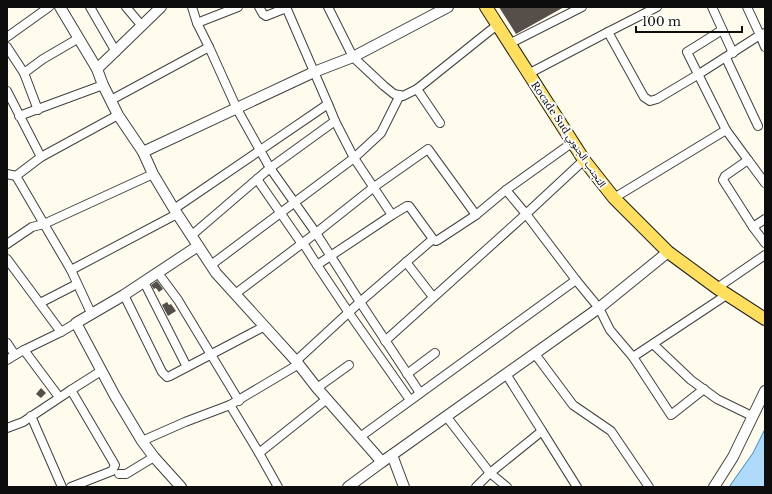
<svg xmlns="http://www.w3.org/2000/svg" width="772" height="494" font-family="'Libre Baskerville','Noto Sans Arabic',serif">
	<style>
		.water { fill: #afdaf9; stroke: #328bd4 }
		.building { fill: #564f49 }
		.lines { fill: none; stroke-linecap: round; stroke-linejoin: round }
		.minor-casing { stroke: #404040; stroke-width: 10 }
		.tertiary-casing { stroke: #404040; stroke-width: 12 }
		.primary-casing { stroke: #1e1e1e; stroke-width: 14 }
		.minor { stroke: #fff; stroke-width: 8 }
		.tertiary { stroke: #fff; stroke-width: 10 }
		.primary { stroke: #ffdf5d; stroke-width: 12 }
		.labels { text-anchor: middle; stroke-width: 4; stroke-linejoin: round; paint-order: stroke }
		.street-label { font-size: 10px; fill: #0d0d0d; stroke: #fff }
	</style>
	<rect width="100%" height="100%" fill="#fffced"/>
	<path class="water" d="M765,429V487H729L753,453Z"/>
	<g class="building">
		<path d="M499,7H564L516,34Z"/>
		<path d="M157,281L163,289L159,292L156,288L154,289L151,285Z"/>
		<path d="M167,302L169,305L171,304L176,311L168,316L162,305Z"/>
		<path d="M41,388L46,393L41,398L36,394Z"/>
	</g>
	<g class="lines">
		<defs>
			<g id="minor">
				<path d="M90,7L116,52"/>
				<path d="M126,7L142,26"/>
				<path d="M192,7L197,23L209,47"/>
				<path d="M259,7L263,14L266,16L286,8"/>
				<path d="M328,7L353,57L384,86L394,94L403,96L417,89L497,25"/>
				<path d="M657,7L608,32L644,97L650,101L657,99L699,74L760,35L747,7"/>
				<path d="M712,7L733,53"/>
				<path d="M197,23L238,7"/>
				<path d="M722,30L687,52L726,130L748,160"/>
				<path d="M765,33L760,35L765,47"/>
				<path d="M7,37L49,7"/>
				<path d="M509,44L582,7"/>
				<path d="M7,47L24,73L38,110"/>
				<path d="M726,58L758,126"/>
				<path d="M24,73L43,59L79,38"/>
				<path d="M528,74L608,32"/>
				<path d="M417,89L440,123"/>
				<path d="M7,91L41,157"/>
				<path d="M111,100L209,47L237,109L270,168L316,233L360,302L296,361"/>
				<path d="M19,116L103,85"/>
				<path d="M335,121L354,158L392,215L407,206H409L433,239"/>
				<path d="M7,174L16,176"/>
				<path d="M257,179L302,244"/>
				<path d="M765,183L748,160L725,176L723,180L753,227L765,243"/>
				<path d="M614,198L726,130"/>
				<path d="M174,209L328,104L286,7"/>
				<path d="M753,227L765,219"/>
				<path d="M192,235L270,168L335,121L328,104"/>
				<path d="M303,243L317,265L392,215"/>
				<path d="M7,244L32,227L44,224L16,176L41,157L118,115"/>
				<path d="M7,259L61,332"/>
				<path d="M406,262L433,297"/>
				<path d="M211,265L354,158L381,133L400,95"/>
				<path d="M317,265L349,313L410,400"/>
				<path d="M71,270L177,214"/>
				<path d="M158,273L178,300L239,401"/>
				<path d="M576,280L526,214L584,160"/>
				<path d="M144,282L187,367"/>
				<path d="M717,288L765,255"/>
				<path d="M235,294L316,233L374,187L428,149L476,215"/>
				<path d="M124,295L162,372L167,377L170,376L265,326"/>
				<path d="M40,303L77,284"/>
				<path d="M91,313L71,270L44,224L153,174"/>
				<path d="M385,341L526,214L506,190L573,142"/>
				<path d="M7,343L15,355L24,350"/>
				<path d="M653,344L691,380L717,399L752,416"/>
				<path d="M535,354L573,405L611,431L649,487"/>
				<path d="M633,357L671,415L704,389"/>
				<path d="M7,360L15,355"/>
				<path d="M407,374L435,353"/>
				<path d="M317,388L349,365"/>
				<path d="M420,393L360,302L433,239L436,241L438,240L476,215L506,190"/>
				<path d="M59,397L24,350L61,332L76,323"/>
				<path d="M230,405L259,453L327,399"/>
				<path d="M31,416L62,487"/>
				<path d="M446,416L490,473L507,487"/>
				<path d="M7,428L23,422L71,390"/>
				<path d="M542,431L577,487"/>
				<path d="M360,437L576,280L599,308L610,330L633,357L728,294"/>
				<path d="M142,441L185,422L230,405L299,364"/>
				<path d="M259,453L278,487"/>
				<path d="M119,474H126L154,457"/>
				<path d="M71,487L112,471L115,465L71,390L101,371"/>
				<path d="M476,487L490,473L542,431L506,374"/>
			</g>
			<g id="tertiary">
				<path d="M60,7L97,69L103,85L118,115L143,152L153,174L174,209L216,273L296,361L317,388L382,462L599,308L668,252"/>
				<path d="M97,69L161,7"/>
				<path d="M143,152L314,72L353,57L448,7"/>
				<path d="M392,455L404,487"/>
				<path d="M181,487L154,457L142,441L115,396L76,323L124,295L198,246"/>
				<path d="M348,487L382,462"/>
				<path d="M714,487L733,457L765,391"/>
			</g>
			<path id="primary" d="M486,7L584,160L614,198L668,252L717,288L765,319"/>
		</defs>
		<use href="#minor" class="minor-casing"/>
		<use href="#tertiary" class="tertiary-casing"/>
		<use href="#primary" class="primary-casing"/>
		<use href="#minor" class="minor"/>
		<use href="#tertiary" class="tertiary"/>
		<use href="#primary" class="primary"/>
	</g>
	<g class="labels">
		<g class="street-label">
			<text transform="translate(569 134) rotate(56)" y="4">Rocade Sud,التجنب الجنوبي</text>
		</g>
	</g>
	<rect width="772" height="494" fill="none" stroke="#0d0d0d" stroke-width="16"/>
	<path d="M636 26v6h106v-6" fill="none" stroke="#0d0d0d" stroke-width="2"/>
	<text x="642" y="26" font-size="12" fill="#0d0d0d" stroke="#ffffff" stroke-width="3" paint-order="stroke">100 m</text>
</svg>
